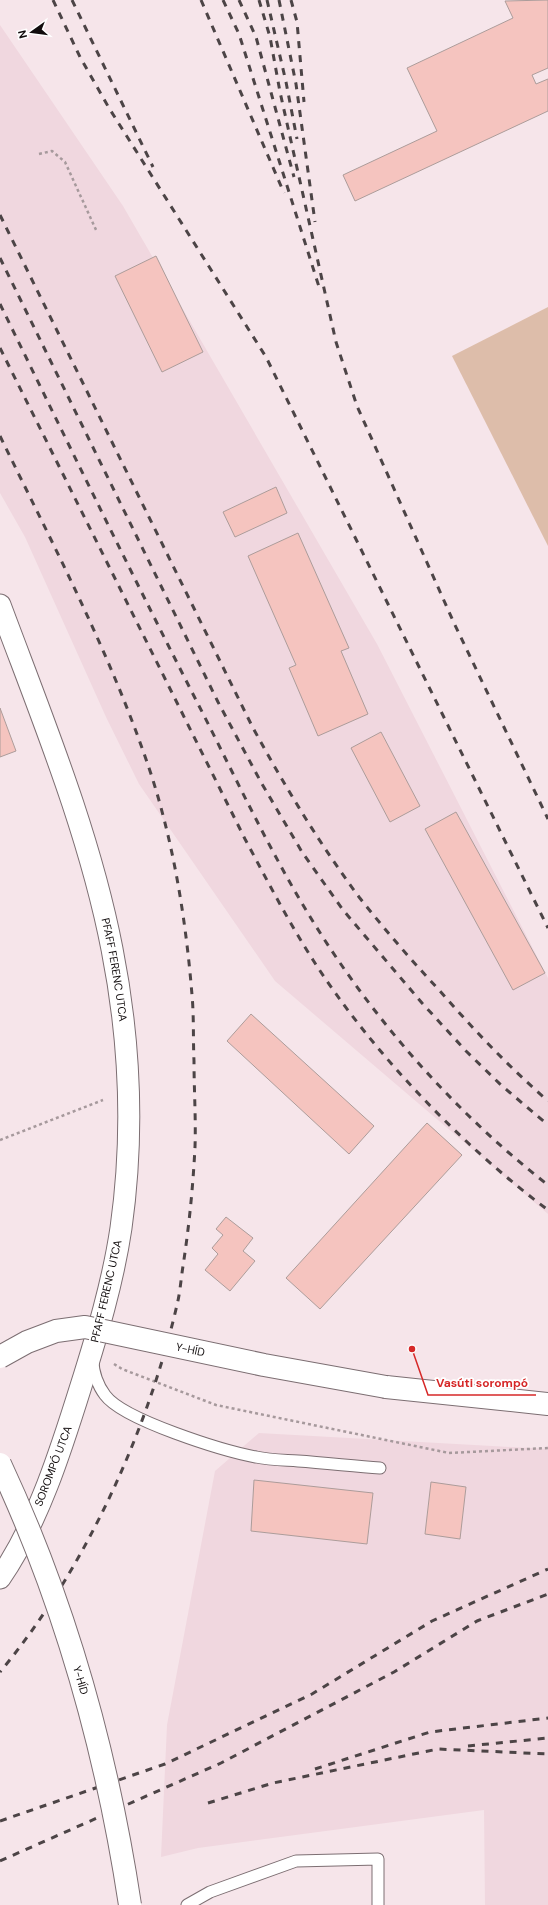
<svg xmlns="http://www.w3.org/2000/svg" width="548" height="1905" font-family="'DM Sans',sans-serif">
	<style>
		.built { fill: #f0d7df }
		.green { fill: #ddbdaa }
		.building { fill: #f5c4bf; stroke: #ac9c9a }
		.lines { fill: none; stroke-linecap: round; stroke-linejoin: round }
		.service-casing { stroke: #7c6e72; stroke-width: 13 }
		.minor-casing { stroke: #7c6e72; stroke-width: 23 }
		.secondary-casing { stroke: #7c6e72; stroke-width: 24 }
		.path { stroke: #a6999c; stroke-width: 2.5; stroke-dasharray: 3 3; stroke-linecap: butt }
		.service { stroke: #fff; stroke-width: 11 }
		.minor { stroke: #fff; stroke-width: 21 }
		.secondary { stroke: #fff; stroke-width: 22 }
		.rail { stroke: #4c4446; stroke-width: 3; stroke-dasharray: 7 7; stroke-linecap: butt }
		.secondary-bridge-casing { stroke: #7c6e72; stroke-width: 24; stroke-linecap: butt }
		.secondary-bridge { stroke: #fff; stroke-width: 22 }
		.labels { text-anchor: middle; stroke-width: 3.5; stroke-linejoin: round; paint-order: stroke }
		.street-label { font-size: 11px; fill: #110c0d; stroke: #fff }
		.leader { fill: none; stroke: #d62828; stroke-width: 1.5 }
		.callout-dot { fill: #d62828; stroke: #fff; stroke-width: 1.5 }
		.callout-label { font-size: 12px; text-anchor: middle; font-weight: bold; fill: #d62828; stroke: #fff; stroke-width: 3.5; stroke-linejoin: round; paint-order: stroke }
	</style>
	<rect width="100%" height="100%" fill="#f6e5ea"/>
	<g class="built">
		<path d="M0,25L123,206L377,644L548,978V1214L275,981L139,784L106,717L25,537L0,493Z"/>
		<path d="M259,1433L548,1449V1905H485L484,1810L198,1848L161,1857L167,1725L215,1471Z"/>
	</g>
	<path class="green" d="M548,307V546L452,356Z"/>
	<g class="building">
		<path d="M548,0V68L532,75L536,84L548,79V111L355,201L343,175L437,131L407,68L513,18L505,1Z"/>
		<path d="M156,256L203,352L162,372L115,276Z"/>
		<path d="M276,487L287,513L235,537L223,512Z"/>
		<path d="M298,533L349,648L341,651L368,714L318,736L289,668L296,665L248,556Z"/>
		<path d="M0,708L16,751L0,757Z"/>
		<path d="M381,732L420,806L390,822L351,748Z"/>
		<path d="M456,812L545,973L513,990L425,829Z"/>
		<path d="M251,1014L374,1126L349,1154L227,1041Z"/>
		<path d="M427,1123L462,1155L320,1309L286,1278Z"/>
		<path d="M226,1217L253,1238L243,1251L255,1261L230,1291L205,1270L218,1254L212,1248L223,1235L216,1229Z"/>
		<path d="M254,1480L373,1493L367,1544L251,1531Z"/>
		<path d="M431,1482L466,1487L460,1539L425,1534Z"/>
	</g>
	<g class="lines">
		<defs>
			<g id="service">
				<path d="M93,1361C93,1372 98,1386 105,1395C123,1420 224,1451 256,1457C270,1460 284,1460 298,1461C326,1463 353,1466 380,1468"/>
				<path d="M187,1905L210,1892L296,1861L378,1859V1905"/>
			</g>
			<g id="minor">
				<path id="s1" d="M0,605C42,718 89,831 112,949C130,1040 134,1136 121,1228C113,1282 97,1335 81,1386C61,1450 38,1523 0,1578"/>
			</g>
			<path id="secondary" d="M386,1387L548,1404"/>
		</defs>
		<use href="#service" class="service-casing"/>
		<use href="#minor" class="minor-casing"/>
		<use href="#secondary" class="secondary-casing"/>
		<g class="path">
			<path d="M39,154L52,151L65,162L97,232"/>
			<path d="M0,1140L103,1100"/>
			<path d="M114,1364L122,1369L216,1405L449,1453L548,1448"/>
		</g>
		<use href="#service" class="service"/>
		<use href="#minor" class="minor"/>
		<use href="#secondary" class="secondary"/>
		<g class="rail">
			<path d="M53,0L80,57L109,108L266,357L548,928"/>
			<path d="M72,0L153,167"/>
			<path d="M201,0L284,193"/>
			<path d="M223,0L239,34L320,290"/>
			<path d="M239,0L256,37L294,177"/>
			<path d="M259,0L270,37L280,92L336,342L357,406L454,623L548,819"/>
			<path d="M267,0L286,82L297,139"/>
			<path d="M279,0L296,84L315,222"/>
			<path d="M291,0L297,22L304,102"/>
			<path d="M0,215L252,726C284,785 319,843 359,897C385,930 412,961 440,991C474,1030 509,1067 548,1101"/>
			<path d="M0,258L218,702L262,784L302,852L343,910L422,1003L466,1051L501,1085L548,1125"/>
			<path d="M0,304C65,437 129,569 196,700C233,772 267,846 309,915C371,1017 453,1111 548,1185"/>
			<path d="M0,348L245,839C267,880 288,921 313,960C371,1051 461,1145 548,1210"/>
			<path d="M0,436C54,547 112,656 151,774C174,845 186,921 192,995C194,1017 193,1039 194,1061C194,1090 196,1119 195,1147C193,1187 189,1227 183,1266C181,1279 180,1293 177,1305C147,1434 84,1571 0,1672"/>
			<path d="M468,1746L548,1738"/>
			<path d="M315,1769L430,1732L548,1718"/>
			<path d="M208,1803L273,1783L438,1749L548,1754"/>
			<path d="M0,1821L165,1764L312,1694L432,1621L548,1569"/>
			<path d="M0,1861L221,1763L394,1672L477,1621L548,1594"/>
		</g>
		<defs>
			<g id="secondary-bridge">
				<path id="s2" d="M0,1357L27,1342L56,1331L85,1327L264,1365L386,1387"/>
				<path id="s3" d="M0,1464C65,1603 107,1753 130,1905"/>
			</g>
		</defs>
		<use href="#secondary-bridge" class="secondary-bridge-casing"/>
		<use href="#secondary-bridge" class="secondary-bridge"/>
	</g>
	<g class="labels">
		<g class="street-label">
			<text dy="4" stroke="none"><textPath href="#s1" startOffset="383">PFAFF FERENC UTCA</textPath></text>
			<text transform="translate(106 1291) rotate(-77)" y="4">PFAFF FERENC UTCA</text>
			<text dy="4" stroke="none"><textPath href="#s2" startOffset="199">Y-HÍD</textPath></text>
			<text transform="translate(53 1466) rotate(-69)" y="4">SOROMPÓ UTCA</text>
			<text dy="4" stroke="none"><textPath href="#s3" startOffset="231">Y-HÍD</textPath></text>
		</g>
	</g>
	<path class="leader" d="M412 1349L428 1395H536"/>
	<circle class="callout-dot" cx="412" cy="1349" r="4"/>
	<g class="callout-label">
		<text x="482" y="1387">Vasúti sorompó</text>
	</g>
	<g transform="translate(32 32) rotate(256)" stroke="#ffffff" stroke-width="3" paint-order="stroke">
	<path d="M0-3L7 15L0 10L-7 15Z" fill="#110c0d"/>
	<text y="-6" font-size="11" font-weight="bold" text-anchor="middle" fill="#110c0d">N</text>
	</g>
</svg>
